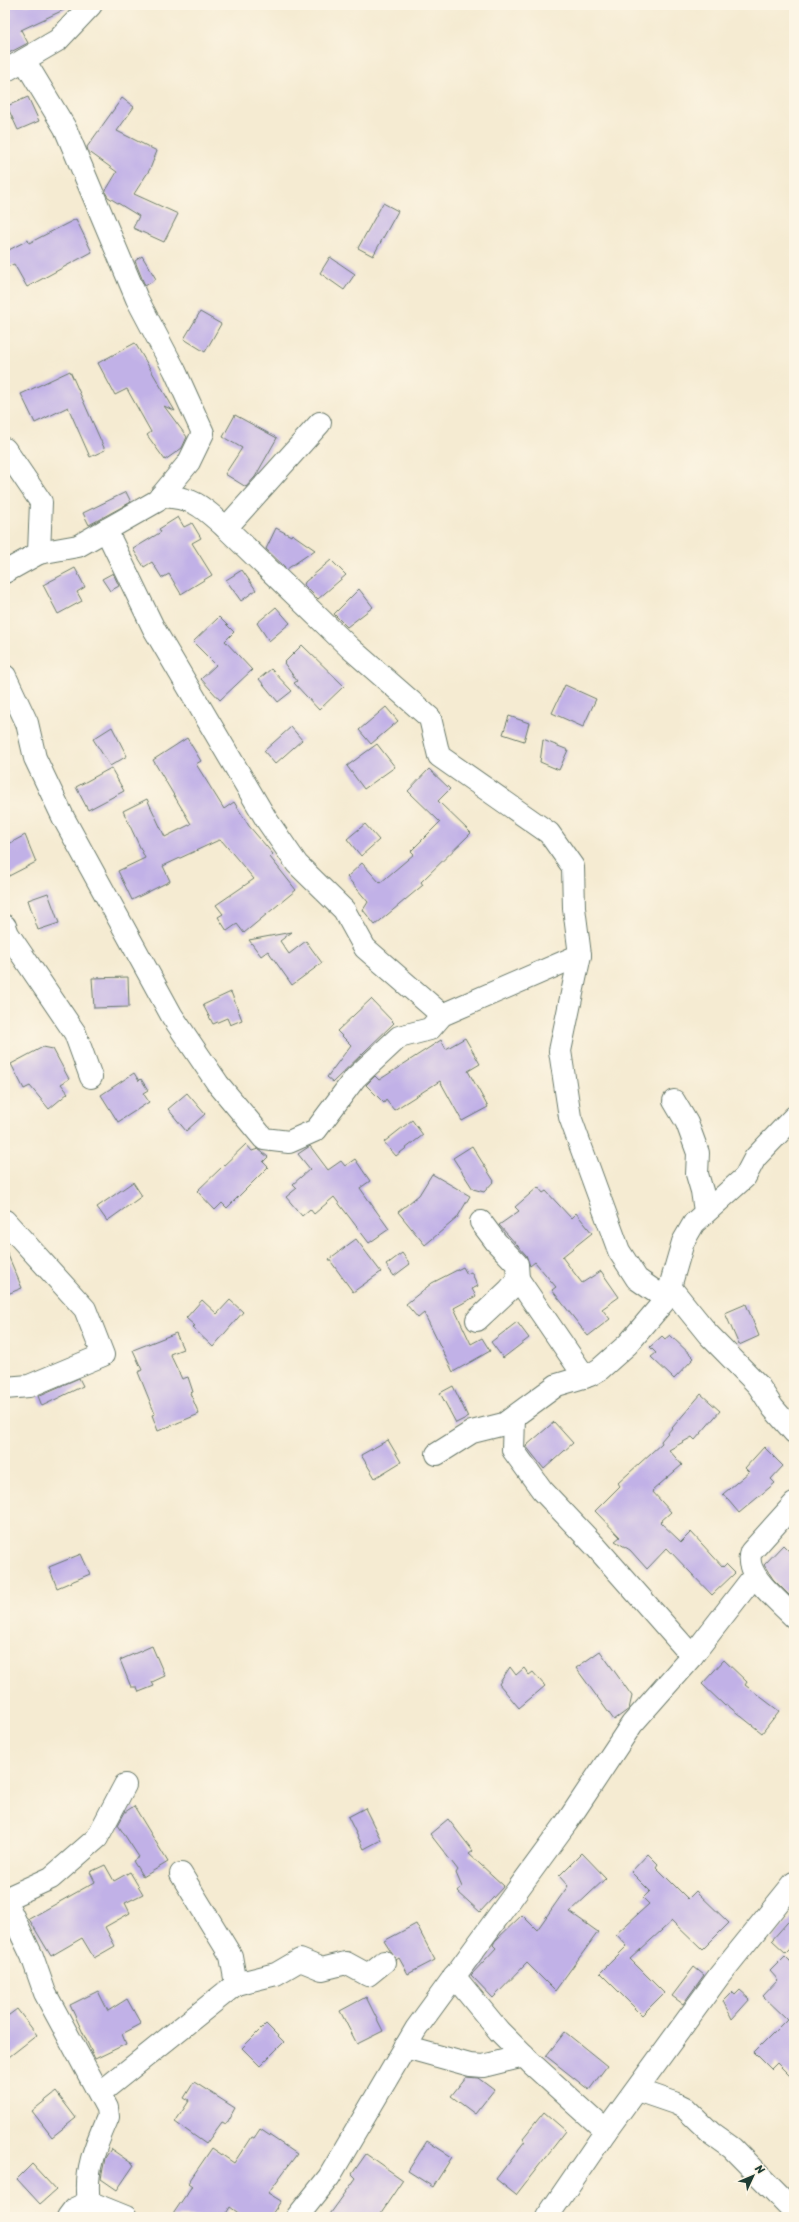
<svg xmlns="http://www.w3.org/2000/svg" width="799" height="2222" font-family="Sriracha,sans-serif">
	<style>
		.building { fill: #c1b1e7 }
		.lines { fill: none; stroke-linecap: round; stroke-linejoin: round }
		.minor-casing { stroke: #6a7a6b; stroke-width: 24 }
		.minor { stroke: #fff; stroke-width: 22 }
	</style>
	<rect width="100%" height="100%" fill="#fcf5e5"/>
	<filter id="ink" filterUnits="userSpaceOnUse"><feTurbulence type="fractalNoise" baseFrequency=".025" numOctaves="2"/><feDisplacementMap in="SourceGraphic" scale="8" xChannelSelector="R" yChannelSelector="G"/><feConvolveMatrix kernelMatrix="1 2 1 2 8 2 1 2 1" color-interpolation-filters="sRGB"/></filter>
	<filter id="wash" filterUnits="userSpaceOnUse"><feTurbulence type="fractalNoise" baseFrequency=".012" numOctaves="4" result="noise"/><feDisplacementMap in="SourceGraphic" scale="16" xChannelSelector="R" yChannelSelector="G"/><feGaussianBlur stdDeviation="0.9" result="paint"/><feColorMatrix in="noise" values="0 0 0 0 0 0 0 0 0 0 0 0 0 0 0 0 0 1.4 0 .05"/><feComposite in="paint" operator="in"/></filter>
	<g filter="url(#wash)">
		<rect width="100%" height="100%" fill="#f5ebd2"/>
		<g id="blocks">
			<g class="building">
				<path d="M5,5H74L21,30L28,43L5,55Z"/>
				<path d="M28,97L39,121L18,130L7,106Z"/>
				<path d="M122,98L134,107L117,131L157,151L150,169L134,194L178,214L164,242L133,228L139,216L108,197L105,192L117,172L88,151L87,147Z"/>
				<path d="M383,203L398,211L373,256L358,248Z"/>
				<path d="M76,219L92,252L27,287L14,264L5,268V252L28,240L29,243Z"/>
				<path d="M142,256L156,279L145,286L135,261Z"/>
				<path d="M330,257L355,274L344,290L320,273Z"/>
				<path d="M200,312L221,324L205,352L184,339Z"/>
				<path d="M135,343L175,411L164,406L187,437L182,448L165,460L147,435L151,432L127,389L115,395L98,363Z"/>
				<path d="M70,371L105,450L90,457L68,407L35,423L21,394Z"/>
				<path d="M235,415L277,438L255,477L246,487L225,474L242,448L223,437Z"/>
				<path d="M126,492L131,502L89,525L83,513Z"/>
				<path d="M178,517L184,527L192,523L201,538L192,543L212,575L181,594L169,574L162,578L152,562L144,567L133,549L161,532L159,529Z"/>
				<path d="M276,528L291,536L292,534L315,550L287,569L266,549Z"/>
				<path d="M331,560L346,575L318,599L304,585L305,582Z"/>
				<path d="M75,568L85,587L77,592L82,601L58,614L43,585Z"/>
				<path d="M242,570L256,590L241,601L226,580Z"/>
				<path d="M113,573L119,586L110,591L102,579Z"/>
				<path d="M359,589L373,607L347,627L334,614Z"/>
				<path d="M276,607L290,623L269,641L257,623Z"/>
				<path d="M219,617L234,632L225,641L252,670L220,700L201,679L216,665L193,642Z"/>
				<path d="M302,645L344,686L319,710L294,683L297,681L284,663Z"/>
				<path d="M271,669L292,691L278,702L259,679Z"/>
				<path d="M565,685L596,699L583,727L552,713Z"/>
				<path d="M386,707L398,721L371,744L359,730Z"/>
				<path d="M509,716L529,723L524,741L503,734Z"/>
				<path d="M112,727L127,756L110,766L93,739Z"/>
				<path d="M291,727L302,740L275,764L264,751Z"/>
				<path d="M187,738L201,761L196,764L224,809L234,802L249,826L273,854L270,857L296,890L244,933L237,924L227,931L218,917L223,914L216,905L254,879L222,841L219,840L163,866L170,881L132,900L118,871L145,858L123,811L147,799L165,837L191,824L153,760Z"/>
				<path d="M543,740L568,750L559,770L540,762Z"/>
				<path d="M377,744L395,767L364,789L347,766Z"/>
				<path d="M111,768L124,791L88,810L76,787Z"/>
				<path d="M429,769L450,789L438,801L471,833L421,882L423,885L375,925L363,910L368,902L347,877L362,863L380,883L414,854L411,851L440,822L408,791Z"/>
				<path d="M365,824L379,840L361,856L347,839Z"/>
				<path d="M25,835L36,862L5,878V846Z"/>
				<path d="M48,893L59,923L38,930L28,900Z"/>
				<path d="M292,932L280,941L289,954L306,941L322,963L292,985L268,951L261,956L249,940Z"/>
				<path d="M128,977L129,1007L94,1008L92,978Z"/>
				<path d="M231,992L242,1020L230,1025L227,1018L213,1024L203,1005Z"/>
				<path d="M371,999L394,1023L333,1082L327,1077L351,1045L337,1031Z"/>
				<path d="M465,1038L480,1064L468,1071L488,1107L462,1121L440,1081L394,1110L386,1100L384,1103L366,1085L375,1076L379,1080L441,1040L446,1049Z"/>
				<path d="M43,1047L53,1049L69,1079L61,1084L68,1093L49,1109L30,1086L24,1089L11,1064Z"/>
				<path d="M134,1073L139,1081L141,1079L148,1090L143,1093L149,1102L118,1122L101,1095Z"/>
				<path d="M187,1093L205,1114L186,1131L168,1109Z"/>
				<path d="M412,1120L423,1135L396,1156L384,1142Z"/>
				<path d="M246,1144L252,1151L258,1149L268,1157L263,1162L268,1167L227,1208L222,1203L215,1210L197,1191Z"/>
				<path d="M310,1146L328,1170L341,1161L345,1166L355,1159L370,1181L360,1188L389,1229L369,1243L334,1197L314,1214L310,1209L302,1216L286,1197L297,1188L293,1184L310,1169L298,1154Z"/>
				<path d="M472,1146L494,1181L484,1192L473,1189L453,1158Z"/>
				<path d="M432,1174L470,1196L457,1218L425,1245L398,1212L419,1195Z"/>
				<path d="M133,1182L142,1196L107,1221L97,1207Z"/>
				<path d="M538,1187L543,1193L546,1191L571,1218L576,1213L592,1233L562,1257L582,1283L601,1271L619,1297L602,1309L610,1319L588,1336L552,1290L556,1287L535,1262L530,1266L526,1255L499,1225L519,1211L515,1207Z"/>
				<path d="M356,1239L381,1272L353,1292L329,1259Z"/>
				<path d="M5,1248L22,1288L5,1295Z"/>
				<path d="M402,1253L410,1264L394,1276L386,1265Z"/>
				<path d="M463,1267L467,1274L471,1272L478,1286L472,1289L476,1296L454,1308L471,1344L482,1338L490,1351L453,1372L424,1313L418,1318L406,1304L432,1283Z"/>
				<path d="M202,1300L217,1314L230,1300L243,1312L213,1347L192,1327L195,1326L186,1318Z"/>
				<path d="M746,1304L759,1336L739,1345L725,1313Z"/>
				<path d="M517,1322L529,1338L503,1358L491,1342Z"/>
				<path d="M176,1333L183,1349L170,1354L182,1379L188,1377L193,1392L190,1393L199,1414L158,1431L152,1415L155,1414L138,1372L142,1370L133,1350Z"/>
				<path d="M670,1335L694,1358L674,1379L651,1357L656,1353L650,1347L662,1336L665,1339Z"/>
				<path d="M79,1378L83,1386L42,1406L38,1396Z"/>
				<path d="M453,1386L468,1417L456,1423L440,1393Z"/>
				<path d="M701,1394L720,1411L695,1440L692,1437L669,1450L682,1465L652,1491L671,1512L660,1522L681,1542L691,1532L723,1567L726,1564L735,1573L712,1595L667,1548L647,1569L630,1550L615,1541L620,1537L595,1511L620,1486L618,1483L662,1443L661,1441Z"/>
				<path d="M554,1422L573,1443L544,1469L526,1446Z"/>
				<path d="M388,1440L401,1462L375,1478L361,1455Z"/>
				<path d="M764,1447L783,1466L771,1479L775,1483L739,1513L723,1494L749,1472L745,1468Z"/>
				<path d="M783,1545L794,1556V1600L773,1579L764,1565Z"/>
				<path d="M81,1554L90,1574L57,1588L49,1567Z"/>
				<path d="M152,1646L165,1676L152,1682L154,1686L139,1692L137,1687H131L120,1660Z"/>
				<path d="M600,1651L632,1696L629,1709L614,1720L576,1668Z"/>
				<path d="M724,1660L747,1682L745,1685L779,1711L762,1733L727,1705L725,1706L702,1684Z"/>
				<path d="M510,1667L516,1675L524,1668L529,1675L533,1672L545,1686L519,1708L499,1684Z"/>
				<path d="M134,1806L168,1862L143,1877L133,1861L139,1857L118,1825L125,1812Z"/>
				<path d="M365,1808L381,1840L364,1849L348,1817Z"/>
				<path d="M448,1819L473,1851L469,1854L504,1886L480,1912L458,1892L462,1887L456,1873L458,1870L430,1834Z"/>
				<path d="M582,1853L606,1878L570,1912L598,1932L555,1991L527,1963L493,1998L471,1975L496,1948L493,1945L495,1941L522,1915L537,1930L568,1886L559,1876Z"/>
				<path d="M648,1854L658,1864L656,1867L688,1899L696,1891L729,1923L702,1950L672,1921L630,1959L664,1993L642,2015L600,1973L627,1946L616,1934L649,1904L643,1898L650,1891L631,1872Z"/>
				<path d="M105,1865L114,1881L130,1872L143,1894L125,1903L130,1913L105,1927L115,1946L94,1958L82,1938L51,1956L29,1919L95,1882L90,1872Z"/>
				<path d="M794,1915V1945L786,1953L772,1940Z"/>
				<path d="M416,1924L435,1960L408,1974L399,1958L396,1960L384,1941Z"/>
				<path d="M785,1956L794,1965V2080L777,2063L771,2069L754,2052L787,2019L763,1996L778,1980L770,1971Z"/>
				<path d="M694,1967L704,1975L683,2004L672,1996Z"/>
				<path d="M740,1990L750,1999L732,2019L723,2001L732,1992L735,1995Z"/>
				<path d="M98,1991L108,2011L127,1999L141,2024L122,2034L126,2044L95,2059L70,2005Z"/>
				<path d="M366,1997L383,2031L357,2044L340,2011Z"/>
				<path d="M17,2009L37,2035L5,2060V2018Z"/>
				<path d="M266,2024L284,2042L260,2066L242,2048Z"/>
				<path d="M565,2032L607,2066L589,2090L546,2056Z"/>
				<path d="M466,2077L478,2078L494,2090L475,2114L451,2096Z"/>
				<path d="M194,2082L235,2108L226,2124L222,2122L206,2144L175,2122L189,2101L184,2098Z"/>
				<path d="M56,2092L76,2118L52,2137L32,2111Z"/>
				<path d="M544,2112L566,2131L516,2195L496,2179L525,2141L523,2138Z"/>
				<path d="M260,2129L297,2154L268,2193L281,2201L270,2217H244L230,2207L224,2217H171L192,2186L188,2183L212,2148L234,2163L251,2137L254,2138Z"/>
				<path d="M427,2141L452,2157L433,2187L408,2171Z"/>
				<path d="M111,2149L134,2165L117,2190L101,2179L105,2158Z"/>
				<path d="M366,2154L403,2180L378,2217H328L356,2178L352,2174Z"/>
				<path d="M32,2164L56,2190L40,2204L17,2179Z"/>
			</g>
		</g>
	</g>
	<g filter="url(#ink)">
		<use href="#blocks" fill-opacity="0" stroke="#6a7a6b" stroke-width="1"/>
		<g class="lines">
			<defs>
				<g id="minor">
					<path d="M24,60L65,128L137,299L175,371L203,433L189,462L157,501L78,546L39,553"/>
					<path d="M5,71L58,40L91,5"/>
					<path d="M5,449L41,502L39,553L5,572"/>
					<path d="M161,496C193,497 203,507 226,528L320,423"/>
					<path d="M106,530L154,629L266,819L297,864L344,910L365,948L442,1015"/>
					<path d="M5,676L27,723L35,758L64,819L172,1016L218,1084L264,1139L289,1142L316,1130L355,1078L399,1037L430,1029L442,1015L580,955L574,908L573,867L549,833L439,756L430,718L350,648L226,528"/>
					<path d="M5,926L8,934L75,1033L91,1077"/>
					<path d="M580,955L560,1051L570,1117L619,1251L637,1279L666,1299"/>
					<path d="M674,1101L687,1123L698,1153L697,1174L702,1191L705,1211"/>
					<path d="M794,1117L755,1158L745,1177L694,1223L683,1242L670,1287L708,1334L758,1385L773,1408L794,1432"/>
					<path d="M5,1221L85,1309L103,1355L29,1386L5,1388"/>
					<path d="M518,1279L585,1377"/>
					<path d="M477,1320L509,1290L518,1279L517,1264L496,1242L481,1222"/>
					<path d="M514,1418L513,1450L542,1490L596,1547L692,1656"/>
					<path d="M437,1454L472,1432L504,1424L557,1385L590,1375L600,1369L628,1344L673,1291"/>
					<path d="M794,1504L751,1552C742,1574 780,1602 794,1617"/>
					<path d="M5,1899L51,1878L97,1838L125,1785"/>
					<path d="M5,1900L32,1956L45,1993L107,2108L108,2117C96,2145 84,2171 89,2202"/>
					<path d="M454,1976L499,2031L531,2063L606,2131"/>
					<path d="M236,1984L276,1974L300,1960L322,1969L346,1963L368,1975L384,1962"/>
					<path d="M405,2047L470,2065L483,2066L524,2056"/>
					<path d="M637,2090L675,2103L685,2108L711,2133L732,2148L794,2211"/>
					<path d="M100,2093L236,1984L231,1956L181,1874"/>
					<path d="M68,2217L74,2209L89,2202L126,2217"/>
					<path d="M297,2217L329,2177L416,2029L567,1822L632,1724L692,1656L754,1576"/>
					<path d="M547,2217L606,2131L719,1976L794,1883"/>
				</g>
			</defs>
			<use href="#minor" class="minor-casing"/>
			<use href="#minor" class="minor"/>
		</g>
	</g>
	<rect width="799" height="2222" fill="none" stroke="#fcf5e5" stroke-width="20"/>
	<g transform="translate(753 2176) rotate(46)" stroke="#fcf5e5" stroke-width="3" paint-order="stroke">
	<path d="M0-3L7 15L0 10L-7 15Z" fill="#1f3d34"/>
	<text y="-6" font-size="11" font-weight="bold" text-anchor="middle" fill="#1f3d34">N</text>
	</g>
</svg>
